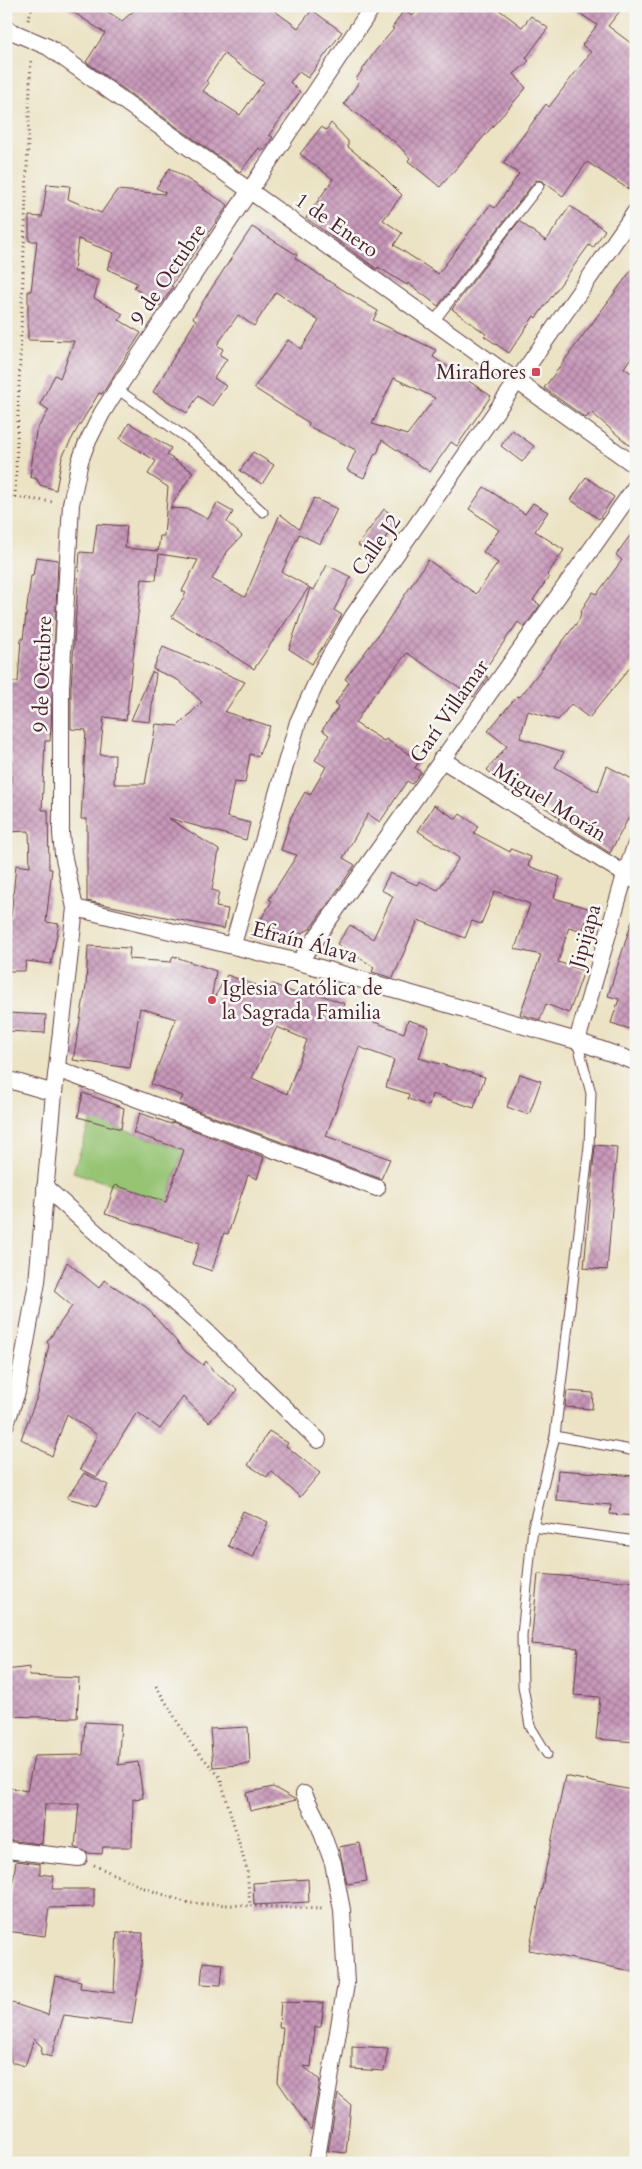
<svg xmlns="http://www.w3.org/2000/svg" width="642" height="2169" font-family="Cardo,serif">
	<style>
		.garden { fill: #96c473; stroke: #70724f }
		.building { fill: url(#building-cross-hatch); fill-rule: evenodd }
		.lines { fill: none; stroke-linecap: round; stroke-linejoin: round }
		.service-casing { stroke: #623c42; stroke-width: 11 }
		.minor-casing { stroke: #623c42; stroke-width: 18 }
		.path { stroke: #623c42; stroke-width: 3; stroke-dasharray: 1 4; stroke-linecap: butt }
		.service { stroke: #fff; stroke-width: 9 }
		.minor { stroke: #fff; stroke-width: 16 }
		.poi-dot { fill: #d1495b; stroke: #f6f6f2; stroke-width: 2 }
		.labels { text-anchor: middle; stroke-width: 5; stroke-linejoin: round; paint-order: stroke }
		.street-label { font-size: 21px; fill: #4a1f2b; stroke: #f6f6f2 }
		.poi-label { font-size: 21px; fill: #4a1f2b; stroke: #f6f6f2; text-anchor: end }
	</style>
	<defs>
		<pattern id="building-cross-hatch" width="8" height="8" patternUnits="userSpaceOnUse" patternTransform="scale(1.25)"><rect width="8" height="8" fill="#c798ba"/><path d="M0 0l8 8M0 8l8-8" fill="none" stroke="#a47b97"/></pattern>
	</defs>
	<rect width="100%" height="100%" fill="#f6f6f2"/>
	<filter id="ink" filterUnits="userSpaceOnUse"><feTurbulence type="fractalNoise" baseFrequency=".02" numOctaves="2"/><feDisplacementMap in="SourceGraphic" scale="10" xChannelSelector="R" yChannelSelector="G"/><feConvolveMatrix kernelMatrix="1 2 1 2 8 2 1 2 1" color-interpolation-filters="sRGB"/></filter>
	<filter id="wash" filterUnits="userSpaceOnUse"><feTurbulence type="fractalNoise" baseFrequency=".0096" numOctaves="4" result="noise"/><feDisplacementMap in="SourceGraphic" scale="20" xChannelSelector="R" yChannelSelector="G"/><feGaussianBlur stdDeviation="1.12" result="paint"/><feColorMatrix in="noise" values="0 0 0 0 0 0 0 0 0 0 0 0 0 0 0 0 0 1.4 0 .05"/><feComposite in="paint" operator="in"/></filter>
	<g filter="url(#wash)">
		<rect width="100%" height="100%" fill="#ece3c4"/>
		<path class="garden" d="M91,1119L184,1150L166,1202L73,1172Z"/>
		<g id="blocks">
			<g class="building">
				<path d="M64,6H99L122,21L139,6H268L298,28L312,10L342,32L308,78L299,72L290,82L300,92L269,135L273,137L263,151L259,148L240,172L86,62L105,33ZM224,54L264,82L240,115L203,91L209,83L206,81Z"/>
				<path d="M423,6H494L522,27L531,16L548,28L526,58L529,61L514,74L526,88L440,187L408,161L410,158L396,143L344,104L359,82L356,79L376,50L394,29L392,28L404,10L412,16Z"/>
				<path d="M569,6H624L608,26L636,47V194L587,162L563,196L542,181L536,180L438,306L408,283L407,285L378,267L377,269L306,218L333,179L300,154L321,127L326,130L331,123L348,141V147L377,170L402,195L383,220L402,233L394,245L438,274L490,205L495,208L519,174L503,163L546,104L549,107L591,52L582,45L597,25Z"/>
				<path d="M170,168L228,205L171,286L173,287L160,306L134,288L137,283L107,269L114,253L78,239L74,271L99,281L94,298L123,314L119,320L141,333L102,394L99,393L76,431L62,457L56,490L40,485L37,479L30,477L36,431L49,410L40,404L55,375L60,378L74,341L28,340V291H31L37,241H29V216L42,217L47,184L70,186L68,199L101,213L117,190L165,194V192L156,188Z"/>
				<path d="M570,206L605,230L593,248L589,245L536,318L534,316L509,353L484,336L486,334L452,309L519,221L546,241Z"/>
				<path d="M252,227L297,255L295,258L330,282L378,311L373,320L436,350L433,357L491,396L457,446L451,442L430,472L382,440L377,454L375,453L364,478L347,470L356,450L308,426L309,423L254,388L288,340L301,349L319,321L276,292L254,326L238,315L217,345L223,349L220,355L227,359L214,378L226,386L212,406L198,396L187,413L153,392L196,320L193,318L207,295ZM394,378L435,398L407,435L372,424Z"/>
				<path d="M636,264V350L624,368L636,376V451L591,412L586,418L544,388Z"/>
				<path d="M129,423L171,448L167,455L193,472L170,508L188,509L208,519L217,503L233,512L227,522L242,536L227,552L212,579L245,597L280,514L299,529L314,498L337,509L320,544L299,534L282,572L309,587L254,669L172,617L186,593L182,591L198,560L159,554L156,580L142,579L126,720L104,717L100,755H115L114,784H145L156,724L178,726L202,702L178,680L153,669L163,647L245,682L225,712L270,726L258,757L250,754L245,783L234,782L227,817L250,823L246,840L168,818L219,850L212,890L219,892L216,907L228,909L224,929L87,901V819H81L86,730L71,729V687L80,552L93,553L97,524L127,526L125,548L158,551L160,536H164L168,487L148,474L156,461L120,439Z"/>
				<path d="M512,430L534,446L522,462L501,446Z"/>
				<path d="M253,452L274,465L262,484L240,471Z"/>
				<path d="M586,477L614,497L599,519L571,500Z"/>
				<path d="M484,487L525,514L533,503L548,512L535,531L564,550L547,575L549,577L533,600L540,605L524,627L518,622L482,673L488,677L474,697L407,653L372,697L355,723L384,741L386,739L419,761L415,768L421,772L412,784L407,781L380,822L368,814L343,858L355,865L310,929L283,942L250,937L272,901L269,899L297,855L281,850L291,817L305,792L310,795L326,767L315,760L329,735L322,730L339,706L335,704L349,682L345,679L381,631L428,560L476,594L498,563L483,552L499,530L469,509Z"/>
				<path d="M384,509L398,519L373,556L358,545Z"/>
				<path d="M636,527V660L589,718L571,704L558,720L528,711L520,738L564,752L555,767L598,792L607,766L636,781L632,798L636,800V820L629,817L610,853L558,820L560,818L530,797L533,793L507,772L501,781L487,770L507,746L488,731L517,696L520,697L579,620L582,609L593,592L597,594L622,560L616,555Z"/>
				<path d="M36,557L58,560L51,728L50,741H45L42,810H48L49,869H52L46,922L59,924L51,964L26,961L25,971H6V917H11L16,865L30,867L29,831L6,832V812H10L12,756H7L6,720L9,682H18L21,639H23L31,576H33Z"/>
				<path d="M327,565L351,577L334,610L342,615L312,664L289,649L310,588L314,590Z"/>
				<path d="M152,672L156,673L150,722L131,720Z"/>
				<path d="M434,805L456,819L460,814L478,826L474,833L510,852L511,849L531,857L528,866L560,877L554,898L591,909L582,931L569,927L558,962L584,971L569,1013L546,1004L540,1020L520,1014L541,955L515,949L530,904L495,891L481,924L472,921L465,938L418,920L393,978L372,972L374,967L337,944L350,925L373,939L393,896L381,890L390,873L417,885L419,881L438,890L459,858L418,831Z"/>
				<path d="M632,921L636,922V1031L611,1023L619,999L608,996Z"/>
				<path d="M88,946L130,948L129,959L171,962L173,956L216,971L210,1005L227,975L270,990L273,984L302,996L305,989L345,1004L342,1010L404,1033L408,1020L429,1027L419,1058L485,1077L474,1108L432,1094L429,1106L408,1099L409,1094L386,1087L394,1060L359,1047L326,1136L390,1159L381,1179L179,1104L183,1096L151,1084L176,1019L140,1008L130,1068L73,1060L86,986ZM277,1027L307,1040L287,1094L252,1078Z"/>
				<path d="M7,1013L46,1015L45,1033L6,1031Z"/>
				<path d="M520,1074L541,1081L529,1115L507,1107Z"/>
				<path d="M83,1093L124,1108L121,1129L78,1117Z"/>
				<path d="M140,1113L171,1124L172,1122L264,1157L257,1179L248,1175L228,1234L224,1233L212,1271L192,1264L200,1243L105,1214L115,1185L166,1202L184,1150L133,1133Z"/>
				<path d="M595,1145L617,1147L607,1270L584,1268Z"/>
				<path d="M67,1262L99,1288L104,1280L146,1307L186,1352L203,1365L206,1361L214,1372L238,1390L209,1422L183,1397L160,1429L137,1412L97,1477L80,1469L97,1435L67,1414L52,1456L21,1439L38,1394L49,1345L47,1342L72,1306L54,1291Z"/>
				<path d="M567,1391L593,1393L592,1409L565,1407Z"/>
				<path d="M269,1431L288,1443L286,1446L320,1473L300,1497L271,1471L267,1477L248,1465Z"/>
				<path d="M558,1470L636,1476V1516L610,1514L611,1505L556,1500Z"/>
				<path d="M84,1473L108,1485L97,1506L67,1498Z"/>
				<path d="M243,1511L268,1522L253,1557L228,1546Z"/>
				<path d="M538,1574L636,1582V1742L596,1739L600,1697L574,1695L578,1648L531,1644Z"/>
				<path d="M30,1667L29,1676L79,1678L77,1718L6,1716V1670Z"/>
				<path d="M85,1722L121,1724L118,1765L138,1762L143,1798L133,1799L132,1847H103L102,1854L87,1853L75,1847L79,1804H45L42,1844L6,1840V1787L27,1791L34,1756L83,1755Z"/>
				<path d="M248,1727L250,1764L213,1767L210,1729Z"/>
				<path d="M565,1776L636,1791V1972L529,1950Z"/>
				<path d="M273,1787L296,1800L250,1811L246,1793Z"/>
				<path d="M360,1843L367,1881L347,1884L339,1847Z"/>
				<path d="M16,1861L40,1864V1874L54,1876L52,1889H94V1907L49,1908L45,1936L6,1931Z"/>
				<path d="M308,1879L309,1902L254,1905L253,1883Z"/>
				<path d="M117,1932L143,1933L141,1969L132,2024L64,2015L51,2057L41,2054L42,2047L34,2039L25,2066L11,2062L9,2048L6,2047V2001L48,2015L55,1976L81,1981L80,1988L114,1992Z"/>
				<path d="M203,1962L223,1964L221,1985L201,1984Z"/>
				<path d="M281,2002L324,2003L321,2027H315L311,2067L303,2066L320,2080L311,2130L278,2082L283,2027H279Z"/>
				<path d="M352,2046L388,2048L384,2071L352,2069Z"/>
				<path d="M338,2094L351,2105L346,2153L328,2151Z"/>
			</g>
		</g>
	</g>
	<g filter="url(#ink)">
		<use href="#blocks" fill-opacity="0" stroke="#623c42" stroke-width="1"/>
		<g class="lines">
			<defs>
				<g id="service">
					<path d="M435,320L539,186"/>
					<path d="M117,389L188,439L223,467L240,491L263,512"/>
					<path d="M555,1436L636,1451"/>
					<path d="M533,1527L636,1541"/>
					<path d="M547,1754L530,1726L523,1686L522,1635L533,1527L555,1436L589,1146L591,1093L577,1041"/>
				</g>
				<g id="minor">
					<path d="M6,29L48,47L636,466"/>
					<path d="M441,759L636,881"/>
					<path d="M75,908L299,962L577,1041L636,1062"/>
					<path d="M233,944L298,722L323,668L353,616L636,211"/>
					<path d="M299,962L636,486"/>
					<path d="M577,1041L625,875L636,844"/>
					<path d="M57,1069L377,1188"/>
					<path d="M6,1079L54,1093"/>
					<path d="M45,1187L205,1330L318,1440"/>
					<path d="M6,1424L17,1392L37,1282L54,1093L75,908L63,854L61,834V687L71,504L80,461L86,445L102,413L117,389L373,6"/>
					<path d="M304,1794L318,1822L333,1863L342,1910L346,1984L316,2163"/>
					<path d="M6,1850L79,1858"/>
				</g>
			</defs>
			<use href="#service" class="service-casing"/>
			<use href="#minor" class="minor-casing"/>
			<g class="path">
				<path d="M28,20L33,6"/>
				<path d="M6,496L53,502"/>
				<path d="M15,497L31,58"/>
				<path d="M156,1686L191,1744L220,1777L247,1870L250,1906L324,1909"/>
				<path d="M94,1865L144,1888L188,1903L250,1906"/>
			</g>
			<use href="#service" class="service"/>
			<use href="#minor" class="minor"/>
		</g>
	</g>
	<g class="poi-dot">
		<rect x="531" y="367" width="10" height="10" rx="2.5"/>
		<circle cx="212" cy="1000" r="5"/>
	</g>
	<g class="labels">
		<g class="street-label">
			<text transform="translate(337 225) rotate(35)" y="7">1 de Enero</text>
			<text transform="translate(168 274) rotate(-56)" y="7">9 de Octubre</text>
			<text transform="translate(376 545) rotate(-55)" y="7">Calle J2</text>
			<text transform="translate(42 674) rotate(-88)" y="7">9 de Octubre</text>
			<text transform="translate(449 711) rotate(-55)" y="7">Garí Villamar</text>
			<text transform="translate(550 802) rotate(32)" y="7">Miguel Morán</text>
			<text transform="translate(585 936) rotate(-74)" y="7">Jipijapa</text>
			<text transform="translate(305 942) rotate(15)" y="7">Efraín Álava</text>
		</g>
		<g class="poi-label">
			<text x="526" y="379">Miraflores</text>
			<text x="222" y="995" text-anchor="start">Iglesia Católica de<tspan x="222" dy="24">la Sagrada Familia</tspan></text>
		</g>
	</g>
	<rect width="642" height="2169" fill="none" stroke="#f6f6f2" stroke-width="25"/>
</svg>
